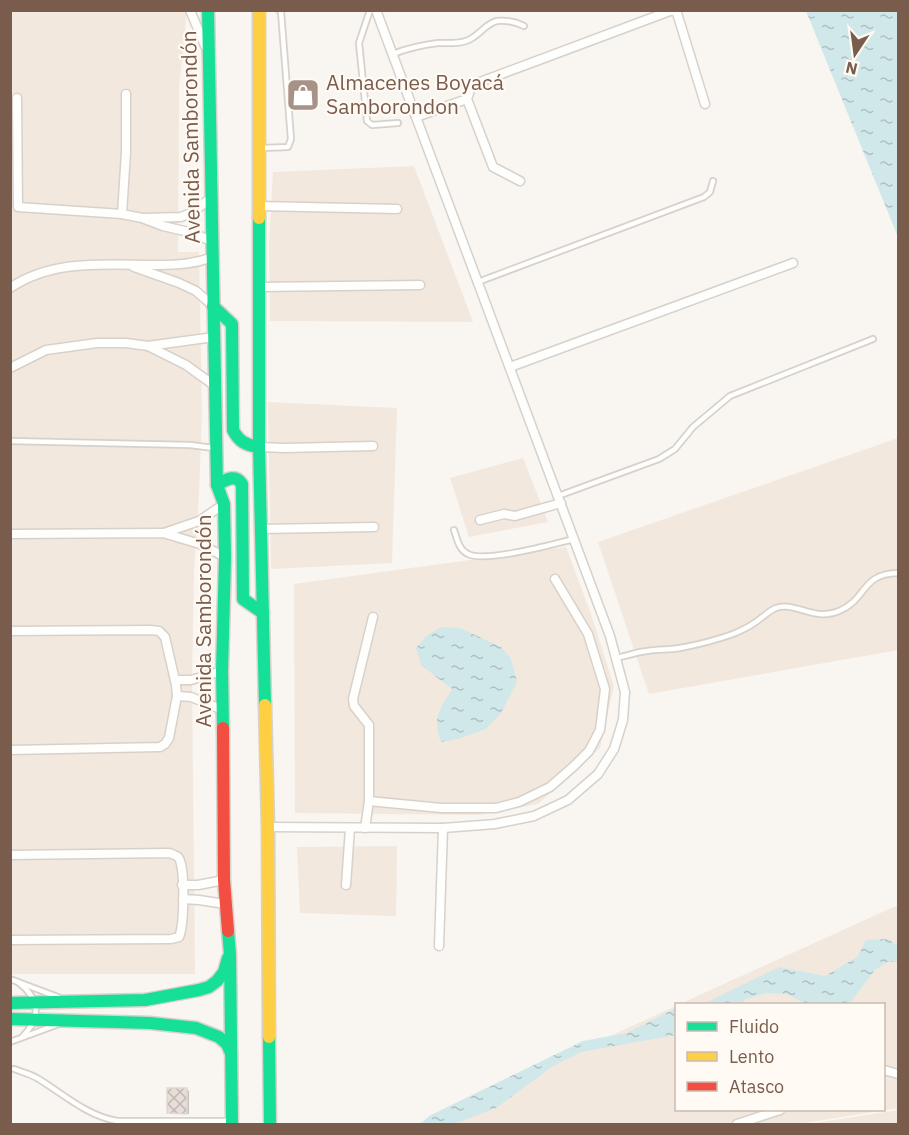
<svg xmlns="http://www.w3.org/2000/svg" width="909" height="1135" font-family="'IBM Plex Sans',sans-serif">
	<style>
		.residential { fill: #f2e8de }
		.water { fill: url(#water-ripples) }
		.shadow { fill: #0003 }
		.building { fill: url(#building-cross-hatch); stroke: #e2d8d2; stroke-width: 1.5 }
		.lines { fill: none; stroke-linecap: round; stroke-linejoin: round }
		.lane-casing { stroke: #d7d1cb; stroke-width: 8 }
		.street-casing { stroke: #d7d1cb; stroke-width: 11 }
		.fast-casing { stroke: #d9d2cb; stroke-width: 15 }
		.slow-casing { stroke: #d9d2cb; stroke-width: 15 }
		.jam-casing { stroke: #d9d2cb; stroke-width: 15 }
		.lane { stroke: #fefefd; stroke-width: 4.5 }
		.street { stroke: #fefefd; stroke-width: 8 }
		.fast { stroke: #16e098; stroke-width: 12 }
		.slow { stroke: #ffcf43; stroke-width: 12 }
		.jam { stroke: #f24e42; stroke-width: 12 }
		.labels { text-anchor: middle; stroke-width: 4.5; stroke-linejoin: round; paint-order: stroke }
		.poi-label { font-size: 21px; fill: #7a5c4d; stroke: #fffaf3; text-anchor: start }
		.street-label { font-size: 21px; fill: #7a5c4d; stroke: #fffaf3 }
	</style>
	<defs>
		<pattern id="water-ripples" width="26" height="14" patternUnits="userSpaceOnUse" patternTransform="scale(1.5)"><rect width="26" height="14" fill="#d0e8ea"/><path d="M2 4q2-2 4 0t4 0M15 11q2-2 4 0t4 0" fill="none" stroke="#aebfc0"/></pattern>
		<pattern id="building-cross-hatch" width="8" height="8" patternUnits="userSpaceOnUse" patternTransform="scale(1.5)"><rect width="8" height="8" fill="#e6ded7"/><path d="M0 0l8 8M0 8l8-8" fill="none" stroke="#bfb7b1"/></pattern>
	</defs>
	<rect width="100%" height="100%" fill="#f9f5f0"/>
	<g class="residential">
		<path d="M11,11H187L179,88L178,252H199L202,411L199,494L194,573L192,680L195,974H11Z"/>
		<path d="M414,166L473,322L270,321L269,246L273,172Z"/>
		<path d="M268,402L397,408L392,563L271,569Z"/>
		<path d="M898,438V650L649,694L598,542Z"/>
		<path d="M523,458L548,522L469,537L450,478Z"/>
		<path d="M566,547L591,614L614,686L600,748L538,804L478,815L295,813L294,584Z"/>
		<path d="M397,846L396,916L300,913L297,847Z"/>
		<path d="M898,905V1108L798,1124H417L676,1006V1110H884V1004H680Z"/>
		<path d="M898,1110V1124H810Z"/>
	</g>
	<g class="water">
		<path d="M806,11H898V237Z"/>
		<path d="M441,627L460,628L501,647L511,659L517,682L501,713L486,729L458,739L441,742C432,717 439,710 452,689L421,665L416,648L426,636Z"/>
		<path d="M888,939L898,946V962H887L875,970L849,1004H806L787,994L767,993L746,999L740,1004H703L779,967L825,976L857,957L866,940Z"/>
		<path d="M676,1008V1035L581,1052L553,1066L496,1108L454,1124H420L429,1116L583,1041L627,1033Z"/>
	</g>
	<path class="shadow" d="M187,1089L189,1091V1114H171L168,1112Z"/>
	<path class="building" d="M167,1088H187V1114L167,1113Z"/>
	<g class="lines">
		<defs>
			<g id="lane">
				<path d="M370,10L359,43L367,121L372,125L398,123"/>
				<path d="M393,54C408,48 422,45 438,43C448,43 457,44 466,41C479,37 484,24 497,21C507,20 516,22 524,26"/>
				<path d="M262,148L288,147L291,139L281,12L279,10"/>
				<path d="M478,282L704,197L710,192L713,181"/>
				<path d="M10,441L190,445L214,448"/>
				<path d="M558,496L659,459L675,449L693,427L730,396L873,339"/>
				<path d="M454,530C457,539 459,550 468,554C486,563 553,544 574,539"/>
				<path d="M616,658C626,656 637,652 647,651C658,649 669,650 680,648C697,645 716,640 733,634C743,630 753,625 761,618C766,615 770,610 776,608C795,601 814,622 839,611C868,599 860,574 898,573"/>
				<path d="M10,979L58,997"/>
				<path d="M18,982C39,998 42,1017 23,1036"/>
				<path d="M10,1042L59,1024"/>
				<path d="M14,1069C22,1072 30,1074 37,1078C62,1093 87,1116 117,1121H229"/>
			</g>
			<g id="street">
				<path d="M190,10L205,46"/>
				<path d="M126,94V152L122,214L142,218L163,226L193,233L213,242"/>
				<path d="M17,98L18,207L122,214"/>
				<path d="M467,99L472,85L670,11H674L677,13L705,104"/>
				<path d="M416,117L467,99L493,167L520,181"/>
				<path d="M258,206L397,209"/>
				<path d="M145,218L181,217L193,212L212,197"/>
				<path d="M134,267L179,283L196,291L213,306"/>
				<path d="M259,287L420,285"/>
				<path d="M10,288C54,258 108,265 158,265C178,265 194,264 213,257"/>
				<path d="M148,346L186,365L215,386"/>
				<path d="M510,367L793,263"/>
				<path d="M10,368L46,350L97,343H126L148,346L214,337"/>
				<path d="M259,447L285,448L373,446"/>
				<path d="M480,520L504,514L515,516L561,503"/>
				<path d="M261,529L374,527"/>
				<path d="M164,533L199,521L224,504"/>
				<path d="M10,534L163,533L200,544L225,557"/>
				<path d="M10,631L151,630L159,631L165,637L176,685L177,696L169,738L165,744L160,747L10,750"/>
				<path d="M175,680H191L222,671"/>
				<path d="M177,696L191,697L223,710"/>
				<path d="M369,801L441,808H496L519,802L550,787L574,766L589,751L600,730L605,689L588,634L555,579"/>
				<path d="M268,827L443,828L495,824L534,816L568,800L598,774L614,749L623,720L625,692L610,636L376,10"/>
				<path d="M365,828L369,801V725L354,706L353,699L373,617"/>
				<path d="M10,855L169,853C170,853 177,856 178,857C186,865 184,926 179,937L171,939L10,940"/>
				<path d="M182,885H198L224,880"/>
				<path d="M346,885L350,828"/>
				<path d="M183,899L199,900L225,904"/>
				<path d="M439,946L443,828"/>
				<path d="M884,1070L898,1074"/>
				<path d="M737,1124L780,1110"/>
			</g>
			<g id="fast">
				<path d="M208,10L217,485L224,504L225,557L222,671L223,728"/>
				<path d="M259,218V447L265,705"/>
				<path d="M213,306L232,324L233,430C239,442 246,445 259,447"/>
				<path d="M217,485C226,480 235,473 242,484L243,599L263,613"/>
				<path d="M228,931L230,954L232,1124"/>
				<path d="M10,1003L145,1000L199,990L209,987L217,981L224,972L228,958"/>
				<path d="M10,1019L150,1023L196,1028L219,1037L227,1044L231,1053"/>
				<path d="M269,1037L270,1124"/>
			</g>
			<g id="slow">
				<path d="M259,10V218"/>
				<path d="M265,705L268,827L269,1037"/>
			</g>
			<path id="jam" d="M223,728L224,880L228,931"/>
		</defs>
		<use href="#lane" class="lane-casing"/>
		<use href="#street" class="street-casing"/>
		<use href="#fast" class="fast-casing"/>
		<use href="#slow" class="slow-casing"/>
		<use href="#jam" class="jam-casing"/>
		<use href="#lane" class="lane"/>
		<use href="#street" class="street"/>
		<use href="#fast" class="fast"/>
		<use href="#slow" class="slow"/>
		<use href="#jam" class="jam"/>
	</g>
	<defs>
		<symbol id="shop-square" viewBox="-11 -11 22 22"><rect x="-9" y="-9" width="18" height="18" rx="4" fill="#a69286" stroke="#fffaf3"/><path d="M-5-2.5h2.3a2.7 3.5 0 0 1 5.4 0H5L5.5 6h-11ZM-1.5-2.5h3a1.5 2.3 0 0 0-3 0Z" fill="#fff"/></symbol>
	</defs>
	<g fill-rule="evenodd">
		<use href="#shop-square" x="284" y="76" width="38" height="38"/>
	</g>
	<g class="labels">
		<g class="poi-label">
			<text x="326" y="90">Almacenes Boyacá<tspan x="326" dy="24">Samborondon</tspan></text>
		</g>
		<g class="street-label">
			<text transform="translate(191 137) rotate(-91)" y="7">Avenida Samborondón</text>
			<text transform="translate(204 621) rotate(-90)" y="7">Avenida Samborondón</text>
		</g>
	</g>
	<rect width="909" height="1135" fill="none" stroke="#7a5c4d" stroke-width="24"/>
	<rect x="675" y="1003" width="210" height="108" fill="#fffaf3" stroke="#cabbb1" stroke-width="1.5"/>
	<rect x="687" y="1022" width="30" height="9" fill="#16e098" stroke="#cabbb1" stroke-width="1.5"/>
	<text x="729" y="1033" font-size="18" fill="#7a5c4d">Fluido</text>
	<rect x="687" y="1052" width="30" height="9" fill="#ffcf43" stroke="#cabbb1" stroke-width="1.5"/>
	<text x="729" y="1063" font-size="18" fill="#7a5c4d">Lento</text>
	<rect x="687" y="1082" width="30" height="9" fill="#f24e42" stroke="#cabbb1" stroke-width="1.5"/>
	<text x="729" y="1093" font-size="18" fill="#7a5c4d">Atasco</text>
	<g transform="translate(855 54) rotate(193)" stroke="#fffaf3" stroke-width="4.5" paint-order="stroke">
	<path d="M0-4.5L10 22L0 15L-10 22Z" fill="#7a5c4d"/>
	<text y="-9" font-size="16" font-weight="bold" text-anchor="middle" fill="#7a5c4d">N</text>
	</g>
</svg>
